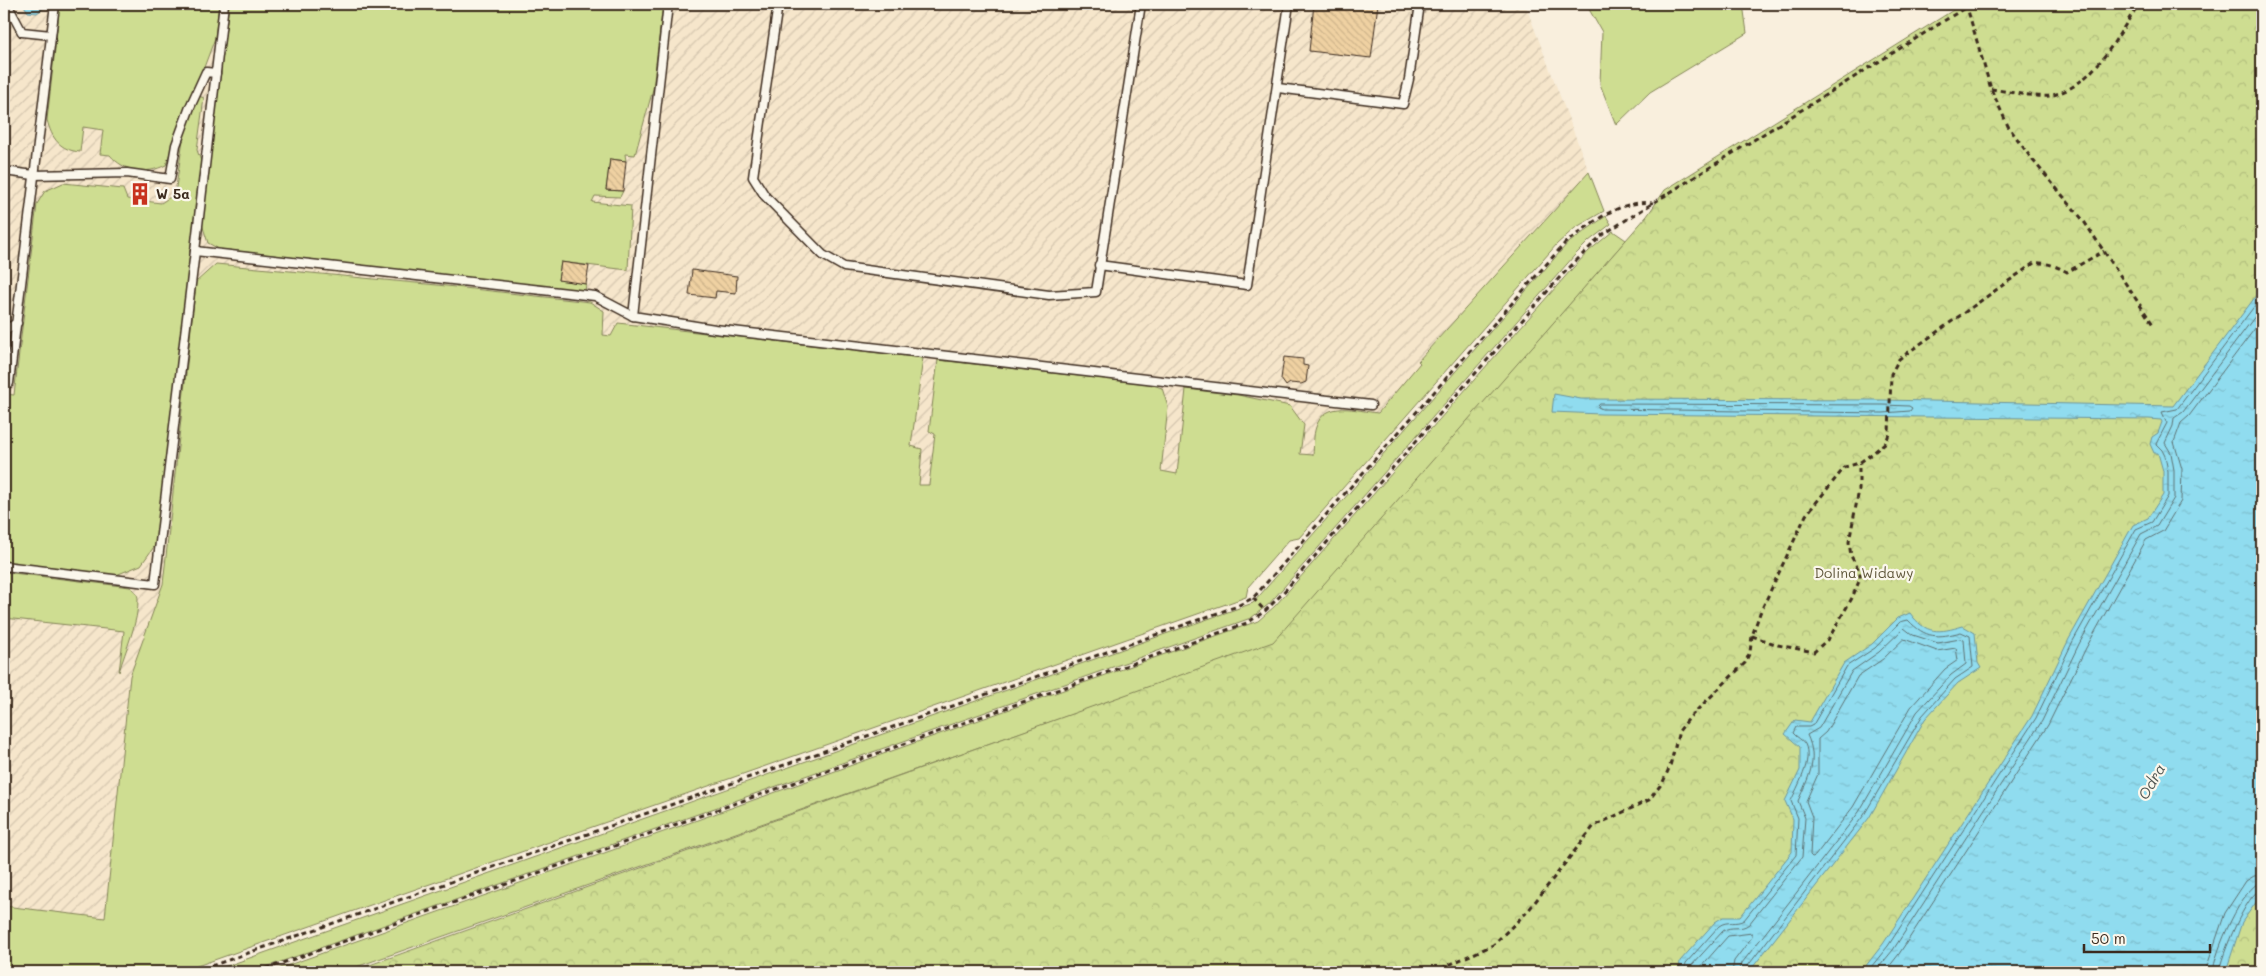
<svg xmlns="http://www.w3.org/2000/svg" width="2266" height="976" font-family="Mali,sans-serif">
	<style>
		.industrial { fill: url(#industrial-furrows) }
		.grass { fill: #cedd91; stroke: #848458 }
		.park { fill: url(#park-crowns); stroke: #848458 }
		.water { fill: url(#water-ripples); stroke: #6e959b }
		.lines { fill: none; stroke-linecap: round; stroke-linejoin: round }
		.shore { stroke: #5d7172; stroke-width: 1 }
		.building { fill: url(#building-back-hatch); stroke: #3b2a1e }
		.lane-casing { stroke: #3b2a1e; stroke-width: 11 }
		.path { stroke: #3b2a1e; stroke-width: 3; stroke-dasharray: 5 4; stroke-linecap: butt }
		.lane { stroke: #fbf7ec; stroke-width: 8 }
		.labels { text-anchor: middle; stroke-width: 4.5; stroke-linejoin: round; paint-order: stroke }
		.poi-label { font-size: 14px; font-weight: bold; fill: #3b2a1e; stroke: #fbf7ec; text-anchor: start }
		.park-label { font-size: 14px; fill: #60573b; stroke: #fbf7ec }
		.water-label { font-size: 15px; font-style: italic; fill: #505652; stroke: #fbf7ec }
	</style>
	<defs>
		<pattern id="industrial-furrows" width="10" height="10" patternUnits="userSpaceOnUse" patternTransform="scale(1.25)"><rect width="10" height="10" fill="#f6e6cb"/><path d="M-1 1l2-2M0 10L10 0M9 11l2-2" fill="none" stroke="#d4c5ae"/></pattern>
		<pattern id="park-crowns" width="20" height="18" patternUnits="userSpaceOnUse" patternTransform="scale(1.25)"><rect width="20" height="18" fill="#cedd91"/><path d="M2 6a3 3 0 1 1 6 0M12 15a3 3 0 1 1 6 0" fill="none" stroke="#b2be7d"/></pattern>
		<pattern id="water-ripples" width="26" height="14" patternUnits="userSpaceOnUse" patternTransform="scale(1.25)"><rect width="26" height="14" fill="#90dcef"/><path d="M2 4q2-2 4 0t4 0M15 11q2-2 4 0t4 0" fill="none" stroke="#7dbdcc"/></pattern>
		<pattern id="building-back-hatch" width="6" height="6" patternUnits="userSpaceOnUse" patternTransform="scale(1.25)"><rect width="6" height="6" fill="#efd1a2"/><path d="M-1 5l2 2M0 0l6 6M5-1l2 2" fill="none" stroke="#ceb48b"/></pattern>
	</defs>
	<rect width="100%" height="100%" fill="#f9efdd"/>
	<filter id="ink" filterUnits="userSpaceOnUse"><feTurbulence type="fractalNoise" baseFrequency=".02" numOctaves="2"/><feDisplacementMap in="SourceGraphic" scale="10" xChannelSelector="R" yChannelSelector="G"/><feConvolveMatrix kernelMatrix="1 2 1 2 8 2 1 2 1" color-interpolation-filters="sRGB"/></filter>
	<g filter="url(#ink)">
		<path class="industrial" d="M4,4H1525L1589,172L1418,361L1421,363L1227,593L4,972Z"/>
		<g class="grass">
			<path d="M60,4H219L215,38L203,70L186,104L166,165C146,175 124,172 110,155L100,154L103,130L83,127L80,152C60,150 52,139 47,120Z"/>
			<path d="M229,4H663L653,89L635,155L625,154L626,161L610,159L606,190L623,191L620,197L595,196L592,202L631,206L628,270L561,262L558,280L586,284L585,291L219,249L208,243L202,224Z"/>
			<path d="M1586,4H1743L1747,33L1650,92L1616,125L1600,84L1602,32Z"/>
			<path d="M199,96L204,98L197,150L201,161L156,544L141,565L116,575L4,562V394L14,395L37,204L45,191L63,183L123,189L127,199L161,203L175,194L185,126Z"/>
			<path d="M1589,172L1604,211L1575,228L1557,244L1299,538L1289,540L1248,587L1246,597L180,972H4V906L105,918L130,676L163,584L196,282L216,264L437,285L590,302L604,311L603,335L611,336L618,323L923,358L911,446L922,449L919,485H929L935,434L929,431L938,360L1150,384L1162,388L1168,407L1161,471L1177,474L1186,389L1238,395L1290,406L1304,425L1300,454L1313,455C1314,446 1313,435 1316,427C1325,399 1357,411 1378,413L1420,363L1418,361Z"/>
			<path d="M1606,216L1611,224L1589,241L1574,256L1269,604L1251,618L252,972H210L1253,603L1567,244Z"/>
			<path d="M1613,231L1626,240L1274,643L342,972H269L1258,621L1275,606L1571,270L1589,251Z"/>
			<path d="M4,572L130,587C134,589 138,594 138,599C139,621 125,651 119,672L124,631L4,618Z"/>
		</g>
		<path class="park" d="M1963,4H2262V972H350L1273,642L1647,216L1665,190Z"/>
		<g class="water">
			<path d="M23,4H44V8L37,13L28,12Z"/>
			<path d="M4,42C12,60 10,76 4,95Z"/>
			<path d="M2262,288V889L2257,901L2242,922L2227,968L2223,972H1861L1883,944L2032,716L2069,639L2133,525L2148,518L2163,495V471L2158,453H2154L2150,444L2152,437L2158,433L2162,422L2161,420L2149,419L1601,414L1552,412L1554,394L1581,399L1883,400L2173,406Z"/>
			<path d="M1910,613C1926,635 1939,633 1963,626L1975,633L1978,663L1981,668L1958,683L1925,719L1869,818L1749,972H1679L1680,961L1715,922L1723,917H1740L1792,852L1793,819L1785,801L1800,770V747L1785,734L1795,720L1810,722L1844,663L1872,644L1898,618Z"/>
		</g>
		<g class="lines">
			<g class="shore">
				<path d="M1600,404L1883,405L1909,406L1912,408L1910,411L1883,413L1602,409L1598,407Z"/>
				<path d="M1904,639L1937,651L1956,648L1958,660L1945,669L1911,707L1853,807L1815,856L1812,857L1810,855L1812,817L1806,801L1818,774V739L1826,732L1858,676L1883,659Z"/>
				<path d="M1684,972L1686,963L1719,926C1727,920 1736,925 1744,920L1796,855L1798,818L1791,801C1797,787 1813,761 1805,744C1803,740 1796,737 1793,733L1796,727H1809L1813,725L1847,666L1875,648L1900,622L1908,620C1926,639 1938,638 1961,632L1970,636L1973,667L1955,679L1922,716L1864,815L1747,967L1745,972"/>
				<path d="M1691,972L1692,965L1723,931C1731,925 1741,931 1749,924L1802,857L1805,818L1798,801C1808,778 1819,761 1807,735L1819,728L1852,671L1879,652L1904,628L1913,635L1938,643L1960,639L1964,640L1966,664L1951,675L1917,712L1859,812L1742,963L1739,972"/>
				<path d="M1698,972L1699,969L1728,936L1752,933V937L1734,961L1732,972"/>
				<path d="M1867,972L1888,946L2036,718L2073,641L2136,529L2152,522L2168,496V471L2165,456L2162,450L2156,444L2167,423L2162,412L2177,409L2262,296"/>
				<path d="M1875,972L1893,950L2042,721L2079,644L2141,534L2157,526L2174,498V470L2171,453L2165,443L2173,426L2174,418L2183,412L2262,307"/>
				<path d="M1885,972L1899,954L2048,725L2086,648L2146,540L2163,531L2181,501L2182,469L2174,442L2181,423L2189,416L2262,319"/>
				<path d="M2205,972L2225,913L2246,881L2254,876L2262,875"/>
				<path d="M2213,972C2214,954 2243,884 2262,882"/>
				<path d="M2219,972C2221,957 2247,891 2262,889"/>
			</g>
		</g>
		<g class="building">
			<path d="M1314,4H1378L1371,58L1309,51Z"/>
			<path d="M610,159L626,161L623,191L606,190Z"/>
			<path d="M561,262L589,266L586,284L558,280Z"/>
			<path d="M692,270L737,276L736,293L716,291L715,298L689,295Z"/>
			<path d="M1284,357L1303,359V365L1308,366L1306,382L1301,384L1290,383L1286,386L1281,379Z"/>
		</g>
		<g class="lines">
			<defs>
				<g id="lane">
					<path d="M7,4L22,32L51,35"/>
					<path d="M224,4L195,251L595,296L633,316"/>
					<path d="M668,4L633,316L715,329L1371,405"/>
					<path d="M778,4L753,177L765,196L823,255L844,267L1049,295L1096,292L1141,4"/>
					<path d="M1278,88L1403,104L1409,79L1420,4"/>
					<path d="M4,171L34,175L127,173L170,179L176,145L190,107L206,72L216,73"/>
					<path d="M1099,265L1247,285L1289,4"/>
					<path d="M4,330L17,323"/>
					<path d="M4,382L9,383L55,4"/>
					<path d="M4,566L155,584L195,251"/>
				</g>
			</defs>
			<use href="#lane" class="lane-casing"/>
			<g class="path">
				<path d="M1966,4L1991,89L2008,126L2031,158L2083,220L2154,326"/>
				<path d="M1991,89C2006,91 2037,98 2049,96C2094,87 2115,38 2139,4"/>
				<path d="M1253,598L1265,611"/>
				<path d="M1752,636L1778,645L1814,652L1829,638L1852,598L1860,579V572L1851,556L1849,542L1859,490V463"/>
				<path d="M194,972L1235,607L1253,598L1565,243C1591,224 1619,199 1653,203"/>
				<path d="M257,972L1247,623L1265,611L1280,596L1561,276L1602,235L1971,4"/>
				<path d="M1433,972L1493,945L1528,911L1594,826L1649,800L1663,782L1670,766L1679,731L1690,717L1745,663L1750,652L1752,636L1760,613L1806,515L1845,467L1859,463L1873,453L1886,442L1889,434L1891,374L1899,359L2034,263C2046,262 2056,266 2067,272L2104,251"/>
			</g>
			<use href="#lane" class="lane"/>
		</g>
	</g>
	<defs>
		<symbol id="building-bare" viewBox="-9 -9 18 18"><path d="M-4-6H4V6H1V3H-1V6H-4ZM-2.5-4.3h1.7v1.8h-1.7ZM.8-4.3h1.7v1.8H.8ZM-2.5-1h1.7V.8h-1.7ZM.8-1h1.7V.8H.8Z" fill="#c8321e" stroke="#fbf7ec" stroke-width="2.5" paint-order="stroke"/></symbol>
	</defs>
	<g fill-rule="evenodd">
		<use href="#building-bare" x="124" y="178" width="32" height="32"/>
	</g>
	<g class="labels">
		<g class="poi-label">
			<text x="156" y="199">W 5a</text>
		</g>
		<g class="park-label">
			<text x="1864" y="578">Dolina Widawy</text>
		</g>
		<g class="water-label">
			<text transform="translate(2152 782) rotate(-60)" y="5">Odra</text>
		</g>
	</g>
	<rect width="2266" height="976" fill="none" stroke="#fbf7ec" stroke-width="20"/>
	<rect x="10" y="10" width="2246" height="956" fill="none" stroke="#3b2a1e" stroke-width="2" filter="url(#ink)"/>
	<path d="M2084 944v8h126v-8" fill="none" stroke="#3b2a1e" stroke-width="2.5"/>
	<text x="2091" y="944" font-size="15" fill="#3b2a1e" stroke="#fbf7ec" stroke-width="4" paint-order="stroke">50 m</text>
</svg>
